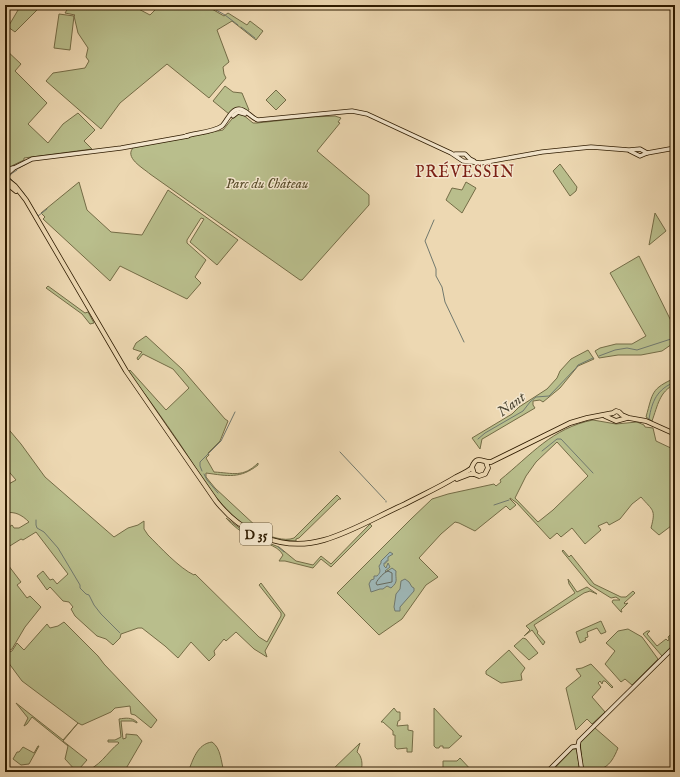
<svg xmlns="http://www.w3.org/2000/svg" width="680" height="777" font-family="'IM FELL English',serif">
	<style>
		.green { fill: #b9be8c; stroke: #746c46; fill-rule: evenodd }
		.water { fill: #9eb7b7; stroke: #71796e }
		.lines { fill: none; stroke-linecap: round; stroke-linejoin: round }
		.shore { stroke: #66695c; stroke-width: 1 }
		.stream { stroke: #71796e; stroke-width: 1 }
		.secondary-casing { stroke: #2e1b00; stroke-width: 5 }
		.primary-casing { stroke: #2e1b00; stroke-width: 5.5 }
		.secondary { stroke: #f3e6cd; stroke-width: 3.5 }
		.primary { stroke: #edd8b2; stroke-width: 4 }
		.labels { text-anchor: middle; stroke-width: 3; stroke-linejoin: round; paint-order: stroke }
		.shield { fill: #f3e6cd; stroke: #69583e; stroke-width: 1 }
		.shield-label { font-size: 13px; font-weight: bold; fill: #2e1b00 }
		.park-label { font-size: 14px; font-style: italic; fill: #584c2a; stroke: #f3e6cd }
		.water-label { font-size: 15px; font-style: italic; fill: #504a37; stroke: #f3e6cd }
		.quarter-label { font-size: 16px; letter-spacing: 1px; fill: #7a1f14; stroke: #f3e6cd }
	</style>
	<rect width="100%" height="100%" fill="#edd8b2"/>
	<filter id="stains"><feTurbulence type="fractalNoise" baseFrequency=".005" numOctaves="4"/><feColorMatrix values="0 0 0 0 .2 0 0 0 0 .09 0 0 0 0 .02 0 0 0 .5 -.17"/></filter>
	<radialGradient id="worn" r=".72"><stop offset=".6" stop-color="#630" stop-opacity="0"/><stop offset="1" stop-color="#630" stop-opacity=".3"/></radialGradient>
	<g class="green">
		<path d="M21,5H40V7L15,32L8,27Z"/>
		<path d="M70,5H131L150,15L160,5H205L224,16L228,13L247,25L250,21L263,31L256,40L232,21L217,30L229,62L223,67L224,74L226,78L209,98L167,64L120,103L101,129L46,81L53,73L85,68L89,61L86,57L88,48L78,33L74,16L70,50L54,48L59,14L74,16L75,15L65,13Z"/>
		<path d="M5,49L21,64L15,71L47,103L28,124L48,143L63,124L78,113L95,130L84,141L92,149L24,158V160L5,169Z"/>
		<path d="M225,86L233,92L242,93L249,110L247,111L242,109L229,114L213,101Z"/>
		<path d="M276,90L286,100L276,110L266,100Z"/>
		<path d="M236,114H242L253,123H257L312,117L335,116L341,118L338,122L340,123L317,151L369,195V205L302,280H300L150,174C143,168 123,157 134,147L223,130Z"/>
		<path d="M560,164L577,187L576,191L570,196L553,171Z"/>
		<path d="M79,182L87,210L111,232L142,235L168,190L238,240L217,265L190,242L204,219L201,218L187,240V243L206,260L195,277L201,283L187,299L120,266L110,281L43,219L45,217L41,213Z"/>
		<path d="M466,182L476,188L462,213L446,200L452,188L462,190Z"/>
		<path d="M655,213L666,231L649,245Z"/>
		<path d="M639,256L675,329V342L662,351L641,355H618L599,358L595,351L600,348L616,344H632L646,336L610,273Z"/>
		<path d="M48,286L85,313L88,312L94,323L90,324L82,314L46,288Z"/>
		<path d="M146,336L182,369L225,419L228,421L220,441L208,453L209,455L206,458L214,472C233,473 243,478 258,463V465C240,479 228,476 206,473V477L215,488L258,528L261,531L260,533C270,536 284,542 294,538L337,495L341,499H339L299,538L296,539V541C236,542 208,486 180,444C163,419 146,395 128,372L130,370L166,410L189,388L173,369L143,354L138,360L137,358L142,352L133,349L136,343Z"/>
		<path d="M588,350L594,359L578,366L560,388L543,402L540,400L533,401V405L535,408L484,438L482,439L480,449L472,438L512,414L519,407L547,389L557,378L560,371L571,359Z"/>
		<path d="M675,378V384C659,392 658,405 652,421L646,417C653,392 651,389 675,378Z"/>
		<path d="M593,420L616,424L637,422L644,425L645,427L653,428L656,441L675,450V523L659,535L651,528C656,509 653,511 641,497L632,504L620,519L609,525L607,522L598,526L601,530L585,544L572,528L561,537L557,533L550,539L517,503L510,498V499L516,505L510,510L506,506L475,531L459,523L455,522L441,534L419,558L438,577L426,585L402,619L379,635L337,593L411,519L432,499L448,494L494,484L496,486L501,482L500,480C531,455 552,428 593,420ZM557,442L588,476L553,510L538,522L515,498L526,476L536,462Z"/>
		<path d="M5,425L21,444L45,477L114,537L128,528L138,525L144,521V529L148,535C160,547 179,568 194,575L195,574L259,637L267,642L281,616V613L259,585L261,583L285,615L265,651L267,657L254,649L236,632L226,641L224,639L214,651L215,655L209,661L191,642L178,658L165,646L142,628H138L121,634L120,638L113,645L106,639L97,636L75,616L71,609L73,607L69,602L63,601L50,587L47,590L37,576L43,571L50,580L53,579L57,584L68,574L36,532L23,540L21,539L5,549V530L12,525L14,528H19L29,522C22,515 15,511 5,513V486L16,480L5,467Z"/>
		<path d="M226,518L250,536L279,547L296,561L313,565L321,556L331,564L370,524L372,526L331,567L321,559L313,568L285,561H279L283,555C277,544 261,543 251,537C241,532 233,526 226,518Z"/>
		<path d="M563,550L569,557L571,555L594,584L621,597H626L633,591L635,593L624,603L625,604L628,603L621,610L622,612H621L612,602L613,600H620L616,597L611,598L590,585L562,551Z"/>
		<path d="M5,561L21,582L17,585L27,598L30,596L41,607L25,627L12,649L5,653L9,629L5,626Z"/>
		<path d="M568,579L577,592L587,587L597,594L590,591L584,593L534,625L538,632L537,633L545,642L543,645L532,630L524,636L530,630L526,626L575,593L569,584Z"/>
		<path d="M601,621L606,632L601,634L597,628L587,632L588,637L585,638L586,640L580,643L576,632Z"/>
		<path d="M64,622L98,656L104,664L157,720L151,728L135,715L131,714L130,706L115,708L111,712L82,725L78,723L63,741L87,760L80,768L83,771C99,769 107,752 119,743L118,742H108V740H115L121,737L119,719C126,718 131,717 137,722V723L133,721H121L123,739L126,738V734L137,735L142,741L124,772H77L65,759L68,746L32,717L27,724L24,726L28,718L16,703L63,740L78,723L22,681L5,658V654L12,651L17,643L24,650L47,624L50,628L58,626Z"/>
		<path d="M628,629L642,637L658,659L632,685L625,679L621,682L605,664L615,651L606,643L618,631Z"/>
		<path d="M675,630V643L662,656L643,634L647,631H650L647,634L657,646L666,639L668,641L669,639L668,637Z"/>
		<path d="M523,638L526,639L538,653L529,660L514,646Z"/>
		<path d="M509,650L525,668L521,674L522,680L501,683L486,674V671Z"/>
		<path d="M591,664L613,687L612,688L605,681H603L602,684L600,681L598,683L601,687L592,697L605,712L592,724L587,719L576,730L566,688L581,676L576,669L582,668Z"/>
		<path d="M394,708L397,712H400V720L398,721L397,726L408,725V730L413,731L412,752H407V748L397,749L395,747V735H393V731L383,722H381Z"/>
		<path d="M434,708L460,736H462L449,748H443V746H440L439,748H436L434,746Z"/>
		<path d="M595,728L618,748C610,768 603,771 583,770L580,742Z"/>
		<path d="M212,742C221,748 221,762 224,772H188C193,760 197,744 212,742Z"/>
		<path d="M360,743L357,752C362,756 363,765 361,770L363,772H330Z"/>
		<path d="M38,746H39L29,764L21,765L13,759L17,752H19L23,747L34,753Z"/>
		<path d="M573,749H576L577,751L580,772H551Z"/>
		<path d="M460,758L473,772H443V761H457Z"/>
	</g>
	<g class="water">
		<path d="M390,552L393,554L388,557V561H386V563H384V566L386,568L388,563L390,567L385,571L386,572L392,568L396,571C395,580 399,581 391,588L387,586L383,589H380L371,592L369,584L371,580L374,579V576H377C381,572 380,571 379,566L381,563V561Z"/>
		<path d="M405,579L409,582L412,587L414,588V591L400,607V611H395L394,607L396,594L400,589L401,581Z"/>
	</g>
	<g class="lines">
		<path class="shore" d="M388,571L392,573V582L377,585L376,583C378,579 384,572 388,571Z"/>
		<g class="stream">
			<path d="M207,5L225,15L238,25"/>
			<path d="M241,27L255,38"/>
			<path d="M19,168L26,164"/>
			<path d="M17,170L11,174L9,177L23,192L38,216L47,209"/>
			<path d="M434,220L425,241L436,269V276L442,287L445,302L464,342"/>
			<path d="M599,356L615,350L627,348L637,350L671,339L675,335"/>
			<path d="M649,419C652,401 657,389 675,382"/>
			<path d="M478,439L485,433L523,411L530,402L536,397L549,396L576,368L578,365L593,358"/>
			<path d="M542,451L557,439H561L593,473"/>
			<path d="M340,452L385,500"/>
			<path d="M202,471L200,466V462L221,441L235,412"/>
			<path d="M204,474L207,480L218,493"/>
			<path d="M386,501V502"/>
			<path d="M494,505L509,500"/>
			<path d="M36,520V525L37,528L44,532L58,548L80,585V588L86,594L89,595L94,605L101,614L120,633"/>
			<path d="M278,547L284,552"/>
		</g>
		<defs>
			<g id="secondary">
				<path d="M233,116L238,112L245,114"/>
				<path d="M186,136C195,133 214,132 222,126C227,121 231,109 239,109C246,109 251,118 258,120L352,111L367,114L451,153L463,161L481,163L542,152L591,147L629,150L640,149L647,153"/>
				<path d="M630,151L640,156L647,153L675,148"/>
				<path d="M455,154H465L470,159L474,161"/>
				<path d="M5,171L13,168"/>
				<path d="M5,176L14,168L32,159L121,148L188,136"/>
				<path d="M547,772L572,747L578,746"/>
				<path d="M582,772L578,746L579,741L675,646"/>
			</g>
			<g id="primary">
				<path d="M5,178L15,186L26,200L126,371L216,501C242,534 282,552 324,540C352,532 378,516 405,504C422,495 440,487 456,477C462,474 467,472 472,468"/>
				<path d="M5,182L16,191"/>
				<path d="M605,416L616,421L627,418"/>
				<path d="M486,462L488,468L485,474L479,476L474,474L472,467C477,454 483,463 491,462L570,423L587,418L613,413L616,411L619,412L622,415L629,418L646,421L675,434"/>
				<path d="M457,479L470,474H474"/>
			</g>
		</defs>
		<use href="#secondary" class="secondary-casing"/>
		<use href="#primary" class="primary-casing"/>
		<use href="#secondary" class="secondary"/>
		<use href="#primary" class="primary"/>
	</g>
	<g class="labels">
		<rect class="shield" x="240" y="523" width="32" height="22" rx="3"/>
		<g class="shield-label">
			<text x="256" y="539">D 35</text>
		</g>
		<g class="park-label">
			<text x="267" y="188">Parc du Château</text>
		</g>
		<g class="water-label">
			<text transform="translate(511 404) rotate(-37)" y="5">Nant</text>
		</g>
		<g class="quarter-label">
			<text x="465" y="177">PRÉVESSIN</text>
		</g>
	</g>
	<rect width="680" height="777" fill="none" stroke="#edd8b2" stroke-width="20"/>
	<rect x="6" y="6" width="668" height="765" fill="none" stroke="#2e1b00" stroke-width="2"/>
	<rect x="10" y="10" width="660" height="757" fill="none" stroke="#2e1b00"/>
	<rect width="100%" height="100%" filter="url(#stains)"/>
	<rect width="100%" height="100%" fill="url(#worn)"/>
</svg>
